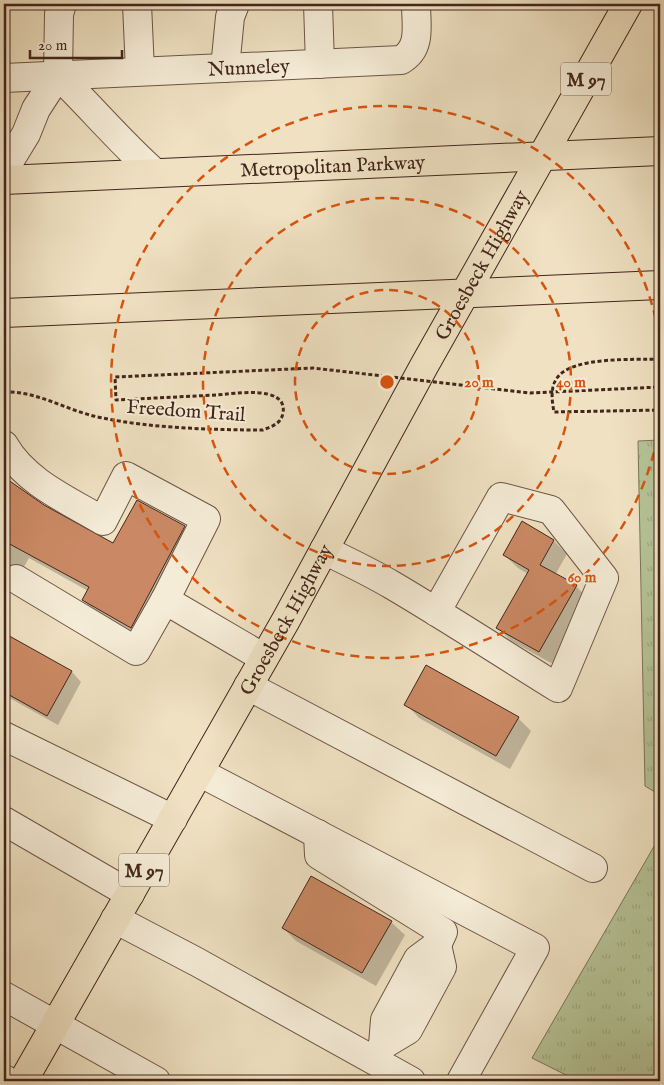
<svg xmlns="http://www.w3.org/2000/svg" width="664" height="1085" font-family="'IM FELL English',serif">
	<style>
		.grass { fill: url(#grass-tufts); stroke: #7c7459 }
		.shadow { fill: #0003 }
		.building { fill: #ca8964; stroke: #42261b }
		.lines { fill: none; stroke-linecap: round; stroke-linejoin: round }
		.minor-casing { stroke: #6d5545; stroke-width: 30 }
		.major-casing { stroke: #42261b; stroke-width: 30 }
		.path { stroke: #42261b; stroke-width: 3; stroke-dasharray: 4 2.5; stroke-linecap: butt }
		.minor { stroke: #f5ecd7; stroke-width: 28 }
		.major { stroke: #efe1c2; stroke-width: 28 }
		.path-bridge { stroke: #42261b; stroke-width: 3; stroke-dasharray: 4 2.5; stroke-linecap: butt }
		.ring { fill: none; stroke: #d7540e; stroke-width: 2.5; stroke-dasharray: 9 6 }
		.labels { text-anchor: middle; stroke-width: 4; stroke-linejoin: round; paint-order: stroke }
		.shield { fill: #f5ecd7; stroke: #786153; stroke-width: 1 }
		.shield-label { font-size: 19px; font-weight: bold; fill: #42261b }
		.street-label { font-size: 20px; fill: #42261b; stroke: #f5ecd7 }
		.centre { fill: #d7540e; stroke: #f5ecd7; stroke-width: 2.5 }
		.ring-label { font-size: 15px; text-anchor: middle; font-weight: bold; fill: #d7540e; stroke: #f5ecd7; stroke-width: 4; stroke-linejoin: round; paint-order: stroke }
	</style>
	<defs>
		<pattern id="grass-tufts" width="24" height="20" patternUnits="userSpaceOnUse" patternTransform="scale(1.25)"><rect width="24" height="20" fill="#b5c397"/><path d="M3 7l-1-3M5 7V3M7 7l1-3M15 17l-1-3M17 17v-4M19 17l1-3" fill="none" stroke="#9da782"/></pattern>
	</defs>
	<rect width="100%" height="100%" fill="#efe1c2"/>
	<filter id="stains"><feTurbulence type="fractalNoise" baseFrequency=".004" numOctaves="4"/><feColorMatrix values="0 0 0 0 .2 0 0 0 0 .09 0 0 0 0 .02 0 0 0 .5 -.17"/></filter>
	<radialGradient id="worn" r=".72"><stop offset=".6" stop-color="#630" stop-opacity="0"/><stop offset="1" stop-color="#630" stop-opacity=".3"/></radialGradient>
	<g class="grass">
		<path d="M660,440V795L645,786L638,441Z"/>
		<path d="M660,836V1081H578L532,1058Z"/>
	</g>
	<g class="shadow">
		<path d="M4,478L43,506L114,545L184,527L194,536L141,637L93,610L83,600L88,591L29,558L4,602Z"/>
		<path d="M522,523L554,541L567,554L555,575L576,586L589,600L553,664L511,641L498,628L528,574L518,568L504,555Z"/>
		<path d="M4,634L72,672L81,682L58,725L4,695Z"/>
		<path d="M406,704L518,718L531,731L510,769L419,718Z"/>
		<path d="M391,922L405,935L376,986L296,941L283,928Z"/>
	</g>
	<g class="building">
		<path d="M4,477L44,505L113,543L137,500L185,526L131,628L82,600L89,587L4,541Z"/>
		<path d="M522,521L554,540L540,565L577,585L539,652L496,628L529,570L503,555Z"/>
		<path d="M4,633L72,671L47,716L4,692Z"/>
		<path d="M426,665L519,717L496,756L404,705Z"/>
		<path d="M311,876L392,921L362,973L282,928Z"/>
	</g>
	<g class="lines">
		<defs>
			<g id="minor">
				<path d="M137,4L140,71"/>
				<path d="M318,4L320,64"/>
				<path d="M225,68L230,17L235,4"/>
				<path d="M58,75L59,14L62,4"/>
				<path id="s1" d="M4,78L401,60C422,48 416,25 416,4"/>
				<path d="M4,170L26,134L36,109L58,75C91,107 120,142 155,173"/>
				<path d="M4,445C25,482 68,500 103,521L126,476L206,519L165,600L264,658"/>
				<path d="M324,550C347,561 370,572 392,585C448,618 503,654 558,688L604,578L551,510L501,497L436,612"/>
				<path d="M16,579L136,651L165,600"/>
				<path d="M248,686L593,868"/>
				<path d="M4,736L173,819"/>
				<path d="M199,772L535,948L461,1081"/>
				<path d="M4,821L130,894"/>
				<path d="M318,834L319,855L443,932L437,945L418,959L385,1020L383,1045"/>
				<path d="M115,919L197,962L411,1081"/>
				<path d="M4,996L156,1081"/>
				<path d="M377,1056L383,1045L408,1030L442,967L437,945"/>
				<path d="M4,1079L7,1081"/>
			</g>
			<g id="major">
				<path id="s2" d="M4,180L660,151"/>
				<path d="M4,313L660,285"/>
				<path id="s3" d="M23,1081L286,620L424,366L628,4"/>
			</g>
		</defs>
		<use href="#minor" class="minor-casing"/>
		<use href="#major" class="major-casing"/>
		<g class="path">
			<path d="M660,359C635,360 572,356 557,378C550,388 552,401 554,412L660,410"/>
			<path d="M4,392C40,391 68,412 103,418C150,428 214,430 263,430C272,426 281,424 283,413C288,384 233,394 216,395"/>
		</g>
		<use href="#minor" class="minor"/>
		<use href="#major" class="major"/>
		<path class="path-bridge" d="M216,395L116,400L115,377L313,368L530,393L660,387"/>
	</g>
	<g class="ring">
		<circle cx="387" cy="382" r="92"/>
		<circle cx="387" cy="382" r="184"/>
		<path d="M660 423A276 276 0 1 1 660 341"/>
	</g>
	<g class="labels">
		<g class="shield">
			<rect x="561" y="62.5" width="50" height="33" rx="4"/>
			<rect x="119" y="853.5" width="50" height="33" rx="4"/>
		</g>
		<g class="shield-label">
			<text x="586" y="86">M 97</text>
			<text x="144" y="877">M 97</text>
		</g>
		<g class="street-label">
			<text dy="7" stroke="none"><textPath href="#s1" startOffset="245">Nunneley</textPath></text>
			<text dy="7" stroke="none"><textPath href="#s2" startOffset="329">Metropolitan Parkway</textPath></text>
			<text dy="7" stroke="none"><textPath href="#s3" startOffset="936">Groesbeck Highway</textPath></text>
			<text transform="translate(186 410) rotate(4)" y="7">Freedom Trail</text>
			<text dy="7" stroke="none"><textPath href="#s3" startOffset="531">Groesbeck Highway</textPath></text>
		</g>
	</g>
	<circle cx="387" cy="382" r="8" class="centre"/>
	<g class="ring-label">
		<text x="479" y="387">20 m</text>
		<text x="571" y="387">40 m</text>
		<text x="582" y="582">60 m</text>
	</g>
	<rect width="664" height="1085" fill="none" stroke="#efe1c2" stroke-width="20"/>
	<rect x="5" y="5" width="654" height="1075" fill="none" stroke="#42261b" stroke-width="2.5"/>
	<rect x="10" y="10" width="644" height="1065" fill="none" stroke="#42261b"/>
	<path d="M30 50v8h92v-8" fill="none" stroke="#42261b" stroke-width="2.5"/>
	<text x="38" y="50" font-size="15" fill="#42261b" stroke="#f5ecd7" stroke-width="4" paint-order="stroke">20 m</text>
	<rect width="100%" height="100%" filter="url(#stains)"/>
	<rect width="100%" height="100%" fill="url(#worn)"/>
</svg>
